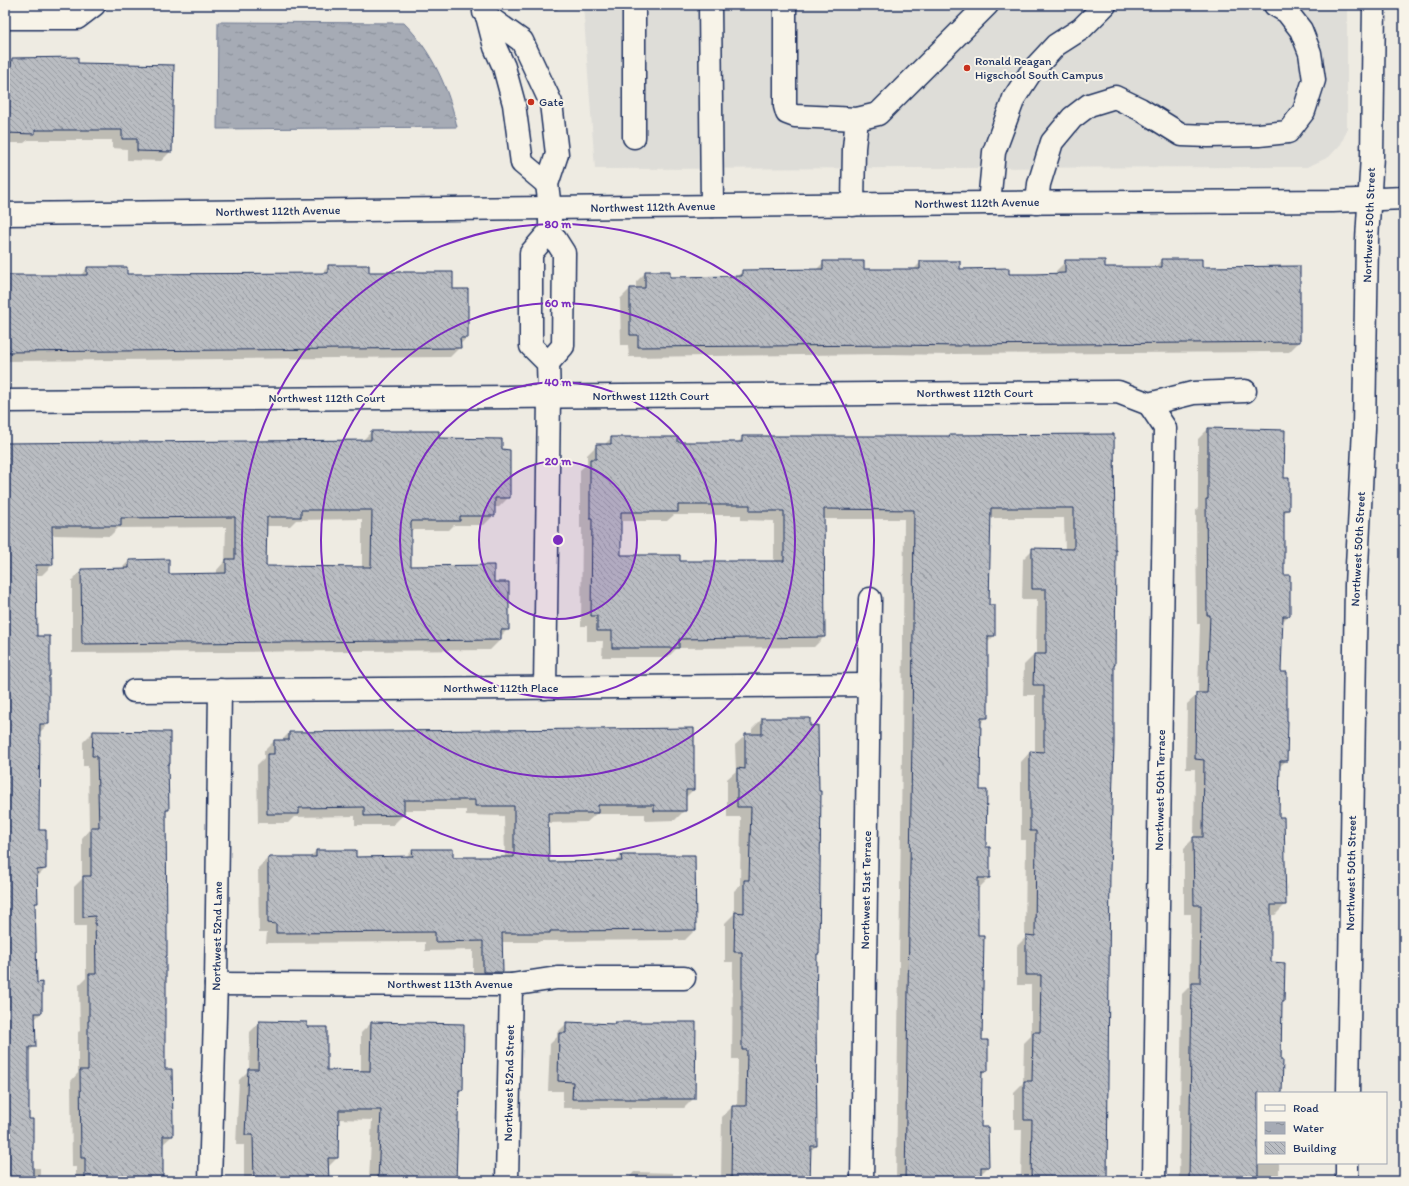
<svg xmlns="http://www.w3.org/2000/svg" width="1409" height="1186" font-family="Itim,sans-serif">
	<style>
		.built { fill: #deddd8 }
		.water { fill: url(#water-ripples); stroke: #6e7992 }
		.shadow { fill: #0003; fill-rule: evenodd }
		.building { fill: url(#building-back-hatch); stroke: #1b2f5e; fill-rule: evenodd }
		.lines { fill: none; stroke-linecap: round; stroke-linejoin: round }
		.minor-casing { stroke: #1b2f5e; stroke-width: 25 }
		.minor { stroke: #f7f3e8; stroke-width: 22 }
		.ring { fill: none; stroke: #7b2cbf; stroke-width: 2 }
		.poi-dot { fill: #c8321e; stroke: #f7f3e8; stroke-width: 1.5 }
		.labels { text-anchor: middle; stroke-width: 4; stroke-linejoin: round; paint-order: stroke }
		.poi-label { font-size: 12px; fill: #1b2f5e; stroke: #f7f3e8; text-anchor: start }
		.street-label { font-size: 12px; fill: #1b2f5e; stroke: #f7f3e8 }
		.centre { fill: #7b2cbf; stroke: #f7f3e8; stroke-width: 2 }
		.ring-label { font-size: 12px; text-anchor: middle; font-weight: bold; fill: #7b2cbf; stroke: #f7f3e8; stroke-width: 4; stroke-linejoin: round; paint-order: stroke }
	</style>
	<defs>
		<pattern id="water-ripples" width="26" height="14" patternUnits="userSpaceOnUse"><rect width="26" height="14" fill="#a6abb5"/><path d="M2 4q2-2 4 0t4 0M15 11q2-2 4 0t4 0" fill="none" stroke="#868c96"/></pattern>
		<pattern id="building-back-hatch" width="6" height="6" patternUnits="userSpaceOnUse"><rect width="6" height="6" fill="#babdc2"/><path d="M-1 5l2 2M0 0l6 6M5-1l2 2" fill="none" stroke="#969aa1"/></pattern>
	</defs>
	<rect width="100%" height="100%" fill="#eeebe2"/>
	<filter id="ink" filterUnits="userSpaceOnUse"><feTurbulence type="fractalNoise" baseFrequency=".025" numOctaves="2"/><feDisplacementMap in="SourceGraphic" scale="8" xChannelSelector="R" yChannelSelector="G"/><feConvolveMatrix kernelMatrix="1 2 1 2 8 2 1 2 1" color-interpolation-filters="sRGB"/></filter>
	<g filter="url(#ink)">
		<path class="built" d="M583,5H1347V130L1341,144L1329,157L1307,167L595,169Z"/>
		<path class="water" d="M218,22L404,23C432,51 449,89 457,127L217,129Z"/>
		<g class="shadow">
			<path d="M515,5H562L557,10L515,9Z"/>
			<path d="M12,59L77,64L171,151L161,161L127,160V149L112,148V140H28L24,143H5V63H8Z"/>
			<path d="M1162,260L1201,268L1299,342L1289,352L951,354L950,355L886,354L629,357L628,345H621L620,299L630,289H636V282L646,272L669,278L736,277L743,271L816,270L824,262L863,270H913L921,262L959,270L1008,275H1056V271L1066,261L1104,268H1154Z"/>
			<path d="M329,266L452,290L467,337L460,345V347L450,357L5,361V276H80L87,268L126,275L321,274Z"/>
			<path d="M1208,429L1283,479L1288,510L1283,514V576L1289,615L1281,623L1280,673L1286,761L1279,767L1278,818L1285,905L1275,915H1270V963L1283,1001L1281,1004L1282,1093H1258V1163H1279V1181H1179L1182,994L1190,986L1191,914H1184V848L1194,838L1195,769H1186L1187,704L1198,694L1200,624H1197L1196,510L1198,508V439Z"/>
			<path d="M371,432L438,439L501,450L509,497L499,507H494V515L484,525H454L449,530H410V567L493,583L508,629L500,637V640L490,650L72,653V580L82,570L121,569L130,560L168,575L217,574V570L225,561L226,527L118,528L110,536L51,535L52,565L42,575H35L36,637L48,724L39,733L38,831L45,869L37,877V903L34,906L36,984H41V1013L34,1020L35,1046L28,1052V1120L32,1168H40V1181H5V444L362,441ZM362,519V568H265L266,526H290L296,520Z"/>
			<path d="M1113,435V665L1109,871L1106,1181H1021L1022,1130H1014V1092L1023,1083L1024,1043L1031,1036V985H1017V946L1025,938L1026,840H1021V762L1030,752H1035V695H1023L1024,665L1034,655H1036L1037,599H1022L1023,559L1033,549L1065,550L1064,518H990L988,606L994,636L987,643V717L980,724L979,791L985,848H989V878L979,888H977V936L981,1041L987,1070L980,1077V1128L988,1167L980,1175V1181H896L902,751L904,519H823L824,637L814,647L677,648L668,657H602L603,641H587V626H581L582,528H580V470L587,464V455L597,445H604L611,438L677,443H737L743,437H948L950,436ZM674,515H741V520L774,521V562H679L620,556V521H667Z"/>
			<path d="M762,719L818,953L816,955L815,1014L816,1146L809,1152V1181H721L722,1117L732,1107H737L738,1059H732L733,962H725V923L734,914V891L740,885L741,817H727V779L736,771L735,745L745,736L752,735V729Z"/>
			<path d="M693,729V790L685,798V810L675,820L645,821V814H596L587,822L547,823L548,863L616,862L622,856L695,930L685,940L540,941L539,942H501L502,972L492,982H473V950L425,951V942L266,943L267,933H259L258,868L268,858H309L316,851L355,858L406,857L413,850L452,858H505L504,816L466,815V810H403V815L393,825H355V816L294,817L288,823H258L257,765L264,758V751L274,741H281L289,733Z"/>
			<path d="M93,732L169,763L167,766L168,810L165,813L164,1005V1070L172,1136L162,1145V1181H76V1167H72L71,1081L78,1073V1032L80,1031L79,985L86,978V926H74V887L82,879V838L89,830L88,766H83V742Z"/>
			<path d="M260,1022L306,1028L326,1071H361V1033L371,1023L462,1089L458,1094L455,1181H369L372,1120L338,1119L337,1158L327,1168V1181H244V1145H236L239,1080L249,1070L250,1032Z"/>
			<path d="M567,1023L614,1025L615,1023L694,1098L684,1108H563V1091H548L550,1044L557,1037V1033Z"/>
			<path d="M634,1172L673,1173V1181H552H626Z"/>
		</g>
		<g class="building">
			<path d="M78,57V63L174,65L172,152L137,151V139H122V130H35V134L5,133V68H11L12,58Z"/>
			<path d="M1162,259H1202V267L1300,266V342L961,345V346L896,345L638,347V335H630V288H645V271H670V277L742,276V270L823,269V261H864V269H920V261H960V269L1009,268V274H1035L1065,273V260H1105V267H1162Z"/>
			<path d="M328,265H369V272H453V289H468V338H460L461,348L5,352V275H87V267H127V274L328,273Z"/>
			<path d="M1208,428L1285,430L1284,478H1289V510H1284V575H1290V616H1283L1281,672H1287V721H1288L1287,761H1280L1279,817H1284L1286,905H1271V962L1285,963L1284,1002H1282L1281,1060H1283L1282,1093H1258V1181H1189L1192,983H1200L1201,905H1194L1193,837H1203L1204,760L1195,759L1196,693H1207L1210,615H1207L1206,499H1208Z"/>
			<path d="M371,431H439V438L502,439V449L510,450V498H495V516H460V521H412L411,523V566L494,565V582H509V630H501V640L82,644L81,569L129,568V560L169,559V574L226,573V559H235V517L121,518V526H52L53,565H36L37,636H50V676H49V724H40L39,830H46V869L37,870L38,903H35L37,983L42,982V1013H35L36,1047H29V1119H33V1181H5V443L371,440ZM301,510H372L371,567L266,566L267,517H301Z"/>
			<path d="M1114,434L1115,550H1116L1115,665H1114V744L1110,871L1107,1181H1031L1032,1120H1024V1081H1032L1033,1032H1040L1041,975H1026V935L1035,936L1036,831H1030V751L1044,752V685H1033L1034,654H1046V589H1032V548L1074,549V508H991L989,605H995V636H988V718H981L980,790H987L986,847H990V878H978V935H984L982,1040H988V1071H982L981,1127H988L989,1167H981V1181H905L912,741L914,510L824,509L825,637L679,639V648H612V631H597V616H591L592,518H590V459H596V444H611V437H678V442H742V436H950L949,435ZM678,505H750V511H784V561H680V555H621V512H678Z"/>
			<path d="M762,718H810V726L818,725L819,791H821L819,954H817L816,1014L817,1146H811L810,1181H731L732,1106H746L747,1050H742V952H734L735,912L744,913V880H749L751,807H737V768L745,769V734H762Z"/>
			<path d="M694,728V790H686V811H654V805H598V813H548L549,862L622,861L621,855H695L696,930L550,931V933H502L503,972H483V941L435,942V932L276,933V924L268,923V857H316V850H356V857L413,856L412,849H453V857H514V806H475V800H404V815L364,816V807L299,808V814H267V754H274V740H289V732Z"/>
			<path d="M93,731L170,732V764H168L169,810H166L167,940V956H166V1004L165,1005V1069H172L173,1124V1136H163V1181H85V1158H81L80,1070H88V1021H89V974H96L95,916L83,917V876H91V827H99L97,756H92Z"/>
			<path d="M259,1021L307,1022V1027H327V1070L370,1071L371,1022L464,1024L463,1090H459L456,1181H378L381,1110H339L338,1158H328L329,1181H254L253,1135H245L248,1069H258Z"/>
			<path d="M566,1022L615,1024V1022H696L695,1099H572L573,1082L558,1081L559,1033H566Z"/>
		</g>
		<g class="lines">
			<defs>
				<g id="minor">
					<path d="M710,5L712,206"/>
					<path d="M785,5V106L787,113L795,116L857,119L878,114L987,5"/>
					<path d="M484,12L487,16L495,47L504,67L514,104L522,163L547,184"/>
					<path d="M487,16L522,41L551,103L557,154L547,184L550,208V231L564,253L563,346L548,363"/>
					<path d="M5,18H77L94,5"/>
					<path d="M634,137V5"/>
					<path d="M989,203L994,152L1014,98L1031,72L1056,45L1081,29L1105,5"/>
					<path d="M1037,203L1039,184L1052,142L1072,118L1089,105L1115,97L1140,109L1182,135L1208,136L1259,135L1288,132L1304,111L1314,80L1310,53L1301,30L1287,12L1275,5"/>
					<path d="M853,205L854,148L857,119"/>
					<path d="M5,214L989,203L1333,201L1404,198"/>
					<path d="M5,401L1118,392L1149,404L1193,393L1245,391"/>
					<path d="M1149,404L1165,428L1154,1181"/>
					<path d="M545,688L549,397L548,363L531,346V253L550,231"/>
					<path d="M134,691L869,685"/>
					<path d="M216,984L511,985L557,978H684"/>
					<path d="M1348,1093L1356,585L1364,429L1367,240L1372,156L1374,5"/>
					<path d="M210,1181L216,984L220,690"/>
					<path d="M507,1181L511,985"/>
					<path d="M862,1181L870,599"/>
					<path d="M1347,1181V1163"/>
				</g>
			</defs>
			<use href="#minor" class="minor-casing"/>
			<use href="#minor" class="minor"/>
		</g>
	</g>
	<circle cx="558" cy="540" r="79" fill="#7b2cbf" fill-opacity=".12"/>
	<g class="ring">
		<circle cx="558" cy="540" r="79"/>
		<circle cx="558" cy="540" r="158"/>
		<circle cx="558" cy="540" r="237"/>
		<circle cx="558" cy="540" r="316"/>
	</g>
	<g class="poi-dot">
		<circle cx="967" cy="68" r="4"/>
		<circle cx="531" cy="102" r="4"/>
	</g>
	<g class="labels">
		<g class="poi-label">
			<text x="975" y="65">Ronald Reagan<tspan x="975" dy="14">Higschool South Campus</tspan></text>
			<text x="539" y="106">Gate</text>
		</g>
		<g class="street-label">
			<text transform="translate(977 203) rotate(-1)" y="4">Northwest 112th Avenue</text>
			<text transform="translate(653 207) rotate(-1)" y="4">Northwest 112th Avenue</text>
			<text transform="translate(278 211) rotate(-1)" y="4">Northwest 112th Avenue</text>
			<text transform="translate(1369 225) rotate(-88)" y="4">Northwest 50th Street</text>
			<text x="975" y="397">Northwest 112th Court</text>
			<text x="651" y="400">Northwest 112th Court</text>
			<text x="327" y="402">Northwest 112th Court</text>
			<text transform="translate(1358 549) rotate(-87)" y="4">Northwest 50th Street</text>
			<text x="501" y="692">Northwest 112th Place</text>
			<text transform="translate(1160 790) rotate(-89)" y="4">Northwest 50th Terrace</text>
			<text transform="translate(1351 873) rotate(-89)" y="4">Northwest 50th Street</text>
			<text transform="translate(866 890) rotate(-89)" y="4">Northwest 51st Terrace</text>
			<text transform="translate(217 936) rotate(-89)" y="4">Northwest 52nd Lane</text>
			<text x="450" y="988">Northwest 113th Avenue</text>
			<text transform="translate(509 1083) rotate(-89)" y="4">Northwest 52nd Street</text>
		</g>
	</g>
	<circle cx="558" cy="540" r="6" class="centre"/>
	<g class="ring-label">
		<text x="558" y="228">80 m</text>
		<text x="558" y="307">60 m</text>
		<text x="558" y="386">40 m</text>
		<text x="558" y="465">20 m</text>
	</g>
	<rect width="1409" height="1186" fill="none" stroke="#f7f3e8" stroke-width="20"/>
	<rect x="10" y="10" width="1389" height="1166" fill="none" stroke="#1b2f5e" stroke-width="1.5" filter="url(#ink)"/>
	<rect x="1257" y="1092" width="130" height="72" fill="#f7f3e8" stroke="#9fa5b1"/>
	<rect x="1265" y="1105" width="20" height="6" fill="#f7f3e8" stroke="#9fa5b1"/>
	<text x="1293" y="1112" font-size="12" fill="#1b2f5e">Road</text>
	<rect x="1265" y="1122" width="20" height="12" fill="url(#water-ripples)" stroke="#9fa5b1"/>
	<text x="1293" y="1132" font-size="12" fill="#1b2f5e">Water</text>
	<rect x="1265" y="1142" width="20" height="12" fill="url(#building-back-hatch)" stroke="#9fa5b1"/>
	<text x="1293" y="1152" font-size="12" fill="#1b2f5e">Building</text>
</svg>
